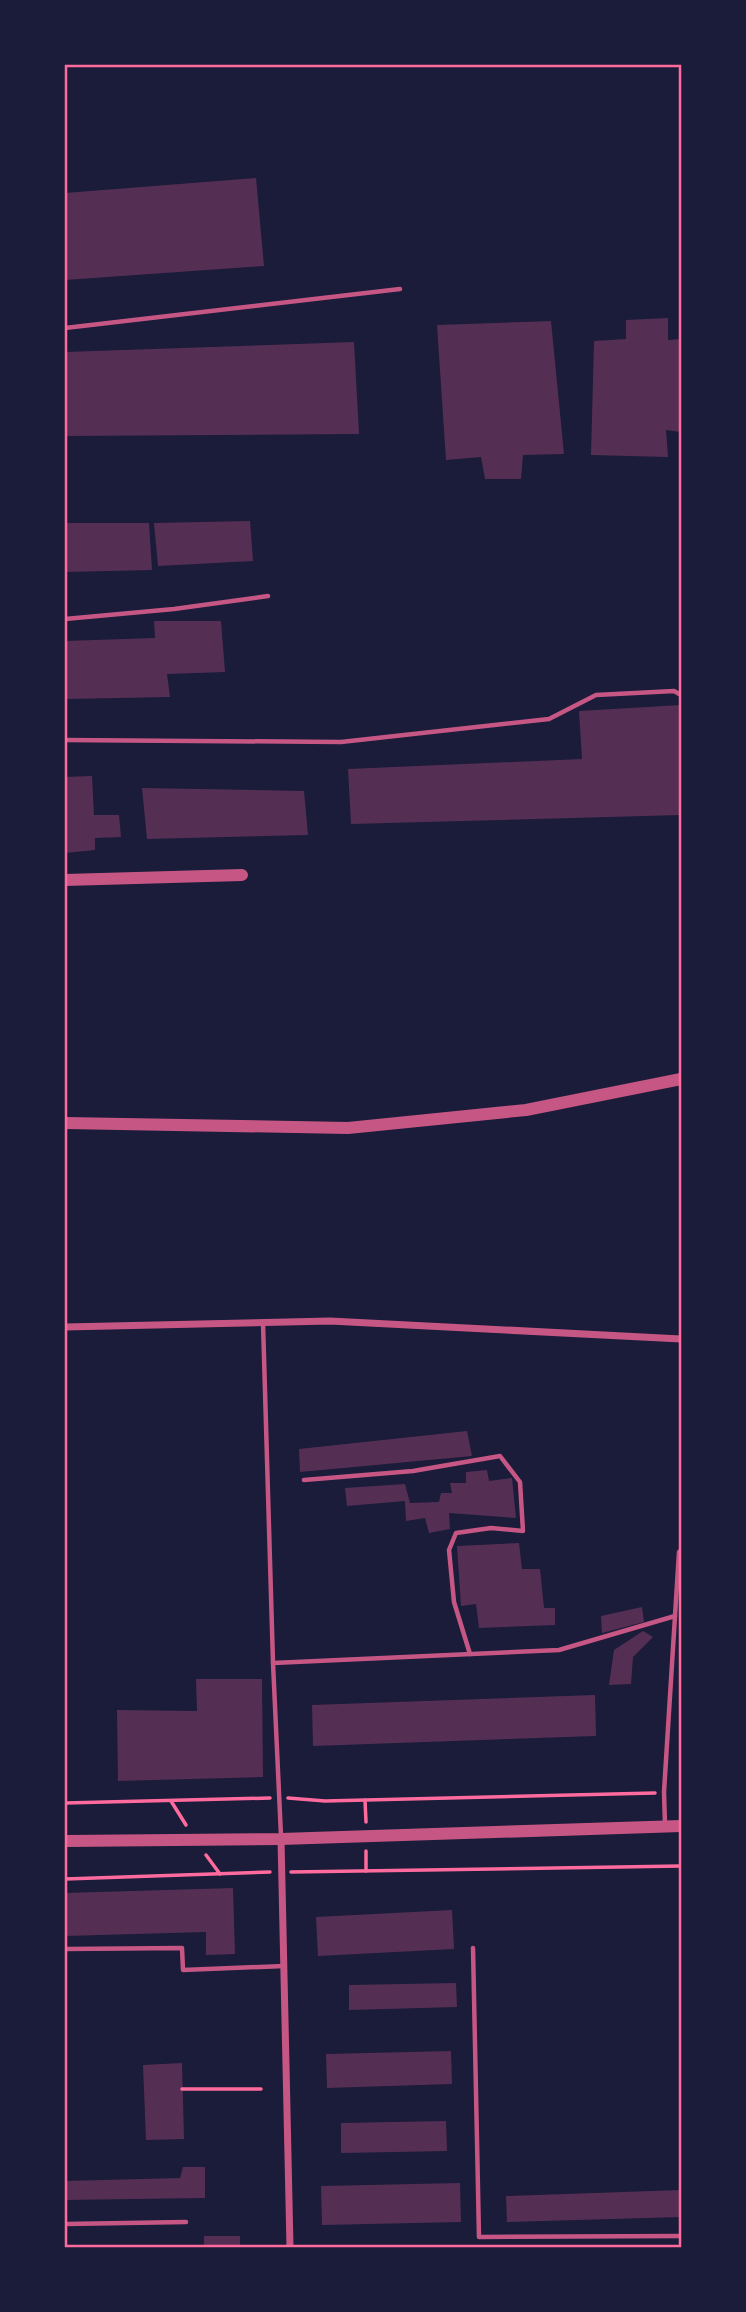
<svg xmlns="http://www.w3.org/2000/svg" width="746" height="2312" font-family="Roboto,sans-serif">
	<style>
		.building { fill: #542f53 }
		.lines { fill: none; stroke-linecap: round; stroke-linejoin: round }
		.path { stroke: #ff6b9d; stroke-width: 3.5 }
		.service { stroke: #c65784; stroke-width: 4.5 }
		.minor { stroke: #c65784; stroke-width: 7 }
		.tertiary { stroke: #c65784; stroke-width: 12 }
		.neatline { fill: none; stroke: #ff6b9d; stroke-width: 2.5 }
	</style>
	<rect width="100%" height="100%" fill="#1b1b3a"/>
	<g class="building">
		<path d="M256,178L264,266L65,280V193Z"/>
		<path d="M668,318V340L681,339V432L666,430L668,457L591,455L594,341L626,339V320Z"/>
		<path d="M551,321L564,454L523,455L521,479H485L481,457L446,460L437,325Z"/>
		<path d="M354,342L359,434L65,436V352Z"/>
		<path d="M250,521L253,561L158,566L154,523Z"/>
		<path d="M65,523H149L152,570L65,572Z"/>
		<path d="M154,621H221L225,672L167,674L170,697L65,699V641L155,638Z"/>
		<path d="M681,705V815L351,824L348,769L582,759L579,711Z"/>
		<path d="M92,776L94,815H119L121,837L95,838V850L65,853V777Z"/>
		<path d="M142,788L304,791L308,835L147,839Z"/>
		<path d="M467,1431L472,1456L300,1472L299,1449Z"/>
		<path d="M487,1470L489,1481L512,1478L516,1518L449,1513L450,1529L429,1533L425,1518L406,1521L405,1501L347,1506L345,1488L405,1484L410,1503L439,1502L441,1493H452L450,1483H466V1472Z"/>
		<path d="M519,1543L522,1569H540L544,1608H555V1625L479,1628L476,1604L461,1606L457,1546Z"/>
		<path d="M642,1607L644,1622L602,1633L601,1616Z"/>
		<path d="M643,1631L653,1637L633,1657L631,1684L609,1685L614,1650Z"/>
		<path d="M196,1679H262L263,1777L118,1781L117,1710L197,1711Z"/>
		<path d="M595,1695L596,1736L313,1746L312,1705Z"/>
		<path d="M233,1888L235,1954L206,1955V1932L65,1936V1893Z"/>
		<path d="M452,1910L454,1949L318,1956L316,1917Z"/>
		<path d="M456,1983L457,2007L349,2010V1985Z"/>
		<path d="M451,2051L452,2084L327,2088L326,2054Z"/>
		<path d="M182,2063L184,2139L146,2140L143,2065Z"/>
		<path d="M446,2121L447,2151L341,2153V2123Z"/>
		<path d="M183,2167H205V2198L65,2200V2181L180,2178Z"/>
		<path d="M460,2183L461,2222L322,2225L321,2186Z"/>
		<path d="M681,2190V2217L507,2222L506,2196Z"/>
		<rect x="204" y="2236" width="36" height="11"/>
	</g>
	<g class="lines">
		<g class="path">
			<path d="M288,1798L325,1801L655,1793"/>
			<path d="M365,1800L366,1822"/>
			<path d="M171,1801L186,1825"/>
			<path d="M65,1803L270,1798"/>
			<path d="M206,1855L220,1874"/>
			<path d="M366,1871V1851"/>
			<path d="M291,1872L681,1866"/>
			<path d="M65,1879L270,1872"/>
			<path d="M182,2089H261"/>
		</g>
		<g class="service">
			<path d="M65,328L400,289"/>
			<path d="M65,619L174,609L268,596"/>
			<path d="M65,740L341,742L549,719L596,695L674,691L681,695"/>
			<path d="M263,1323L273,1663L281,1836"/>
			<path d="M304,1480L413,1471L500,1456L520,1482L523,1531L491,1528L456,1533L449,1550L454,1602L470,1654"/>
			<path d="M273,1663L559,1650L675,1616"/>
			<path d="M665,1825L664,1792L679,1552L681,1550"/>
			<path d="M473,1948L479,2237L681,2236"/>
			<path d="M65,1949L182,1948L183,1970L284,1966"/>
			<path d="M65,2224L186,2222"/>
		</g>
		<g class="minor">
			<path d="M65,1327L330,1321L681,1339"/>
			<path d="M281,1839L290,2247"/>
		</g>
		<g class="tertiary">
			<path d="M65,880L242,875"/>
			<path d="M65,1123L348,1128L526,1110L681,1079"/>
			<path d="M65,1841L281,1839L681,1826"/>
		</g>
	</g>
	<rect width="746" height="2312" fill="none" stroke="#1b1b3a" stroke-width="133"/>
	<rect x="66" y="66" width="614" height="2180" class="neatline"/>
</svg>
